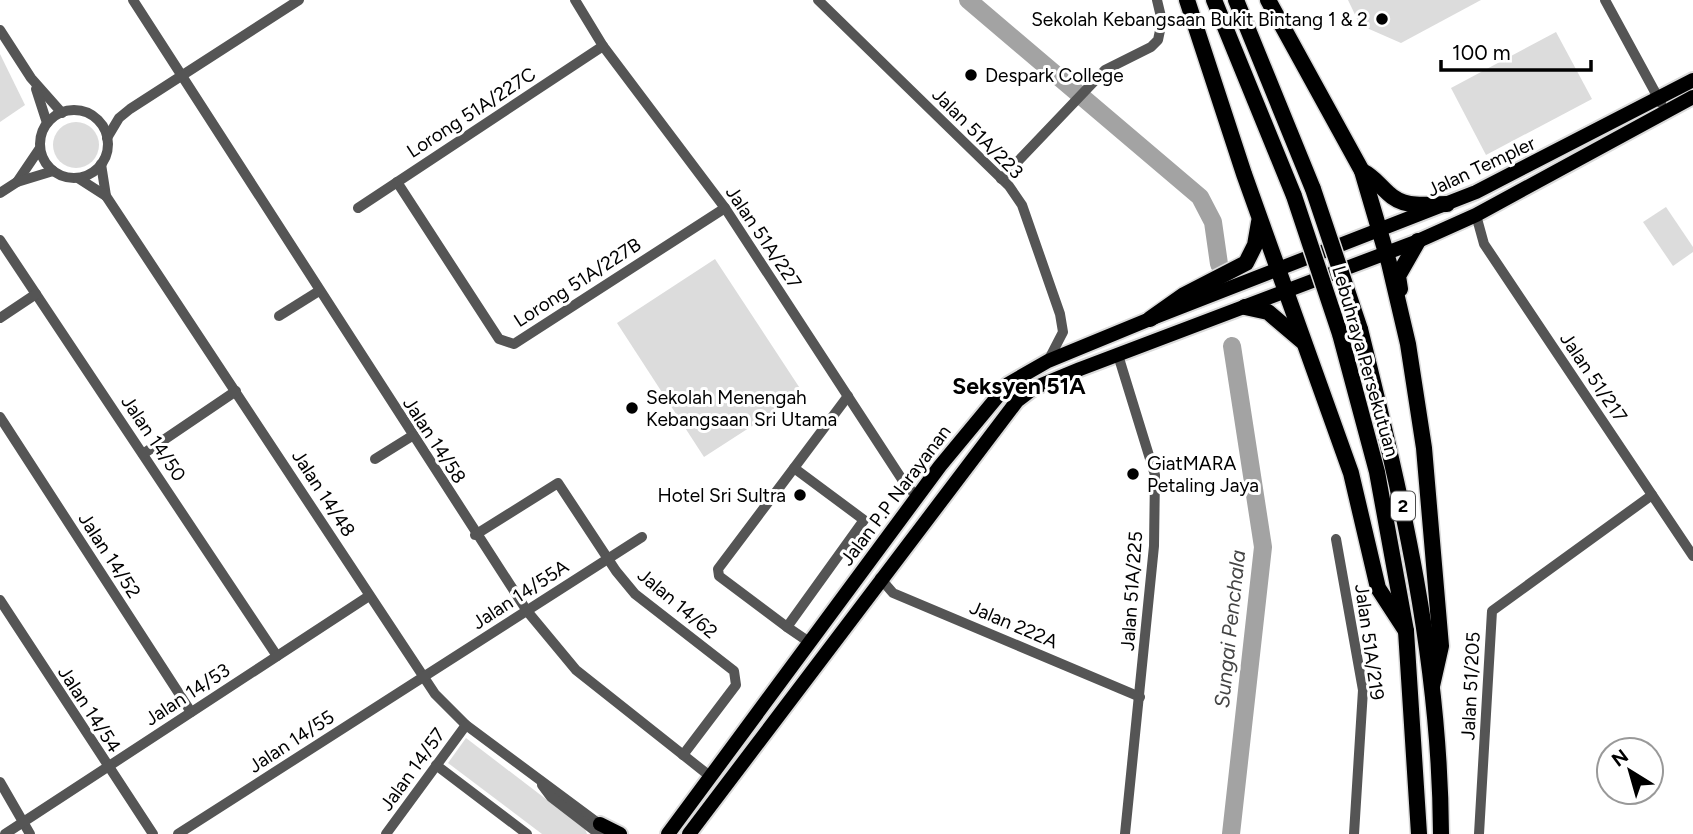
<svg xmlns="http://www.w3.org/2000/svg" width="1693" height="834" font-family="Figtree,sans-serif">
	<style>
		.green { fill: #dcdcdc }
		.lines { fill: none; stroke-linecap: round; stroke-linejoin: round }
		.river { stroke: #a3a3a3; stroke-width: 18 }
		.major-casing { stroke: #dbdbdb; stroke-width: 18 }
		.highway-casing { stroke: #dbdbdb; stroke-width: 19 }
		.minor { stroke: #555; stroke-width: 10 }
		.major { stroke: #000; stroke-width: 14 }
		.highway { stroke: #000; stroke-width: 16 }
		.highway-bridge-casing { stroke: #dbdbdb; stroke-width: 19; stroke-linecap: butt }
		.highway-bridge { stroke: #000; stroke-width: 16 }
		.poi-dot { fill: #000; stroke: #fff; stroke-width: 2.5 }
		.labels { text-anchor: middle; stroke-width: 6; stroke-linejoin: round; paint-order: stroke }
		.shield { fill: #fff; stroke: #4c4c4c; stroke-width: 2 }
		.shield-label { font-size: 18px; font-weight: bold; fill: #000 }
		.poi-label { font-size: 19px; fill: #000; stroke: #fff; text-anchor: start }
		.street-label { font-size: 19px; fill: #000; stroke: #fff }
		.water-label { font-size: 21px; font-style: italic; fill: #444; stroke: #fff }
		.quarter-label { font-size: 23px; font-weight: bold; fill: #000; stroke: #fff }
	</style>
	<rect width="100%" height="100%" fill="#fff"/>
	<g class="green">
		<path d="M1348,0H1481L1401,43L1360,25Z"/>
		<path d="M1556,32L1592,99L1486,155L1451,88Z"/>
		<path d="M0,54L25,105L0,122Z"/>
		<circle cx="76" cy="145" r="23"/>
		<path d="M1666,207L1693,247V252L1673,266L1643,222Z"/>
		<path d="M715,259L803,393L704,457L617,323Z"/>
		<path d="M466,738L585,829L587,834H542L448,763Z"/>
	</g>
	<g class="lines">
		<g class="river">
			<path d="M968,0L1200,197L1213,222L1219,264"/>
			<path d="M1231,834L1263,547L1232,346"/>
		</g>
		<defs>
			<g id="major">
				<path d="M600,824L620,834"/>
				<path d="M668,834L940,466L1008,384L1048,361L1150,319L1476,192L1693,80"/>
				<path d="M689,834L1017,401L1034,388L1080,369L1418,241L1476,215L1693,97"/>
			</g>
			<g id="highway">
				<path d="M1187,0L1244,174L1351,473L1378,588L1406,631"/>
				<path d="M1214,0L1294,196"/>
				<path d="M1236,0L1313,189"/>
				<path d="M1268,0L1362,171L1389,263L1408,344L1424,448L1441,646L1432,686"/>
				<path d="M1362,171C1374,177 1378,184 1388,193C1404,209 1426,204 1447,204"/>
				<path d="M1400,289L1398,276L1418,241"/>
				<path d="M1245,307L1268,312L1302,341"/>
				<path d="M1150,319L1184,295L1246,263L1255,245L1259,222"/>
				<path d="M1360,329C1402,499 1440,657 1441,834"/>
				<path d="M1340,334L1377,472L1406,631L1419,834"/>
			</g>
		</defs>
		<use href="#major" class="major-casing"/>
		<use href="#highway" class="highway-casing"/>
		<g class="minor">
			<path d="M133,0L527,611L576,670L711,777"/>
			<path d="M575,0L603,46L725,208L907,487L918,496"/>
			<path d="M818,0L1009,186L1022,205L1060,314L1063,332L1048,361"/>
			<path d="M1605,0L1661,103"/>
			<path d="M0,30L31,78L62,113"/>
			<path d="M36,89L47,123"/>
			<circle cx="74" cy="144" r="34"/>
			<path d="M107,138L119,118L130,109L299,0"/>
			<path d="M101,164L106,196L435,694L466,725L606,829"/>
			<path d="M78,178L106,196"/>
			<path d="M1001,179L1105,70L1151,47L1158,40L1162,21L1157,0"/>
			<path d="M17,182L40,148"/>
			<path d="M397,182L499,339L514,344L725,208"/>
			<path d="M0,193L17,182L53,171"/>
			<path d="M358,208L603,46"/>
			<path d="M1476,215L1484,244L1693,556"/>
			<path d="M0,240L277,656"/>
			<path d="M279,316L319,291"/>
			<path d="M0,318L36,294"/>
			<path d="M1118,355L1155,475L1154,546L1125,834"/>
			<path d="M0,417L191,712"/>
			<path d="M143,454L236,391"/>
			<path d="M375,459L412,436"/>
			<path d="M794,468L864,520L787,627L719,576L718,569Z"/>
			<path d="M794,468L848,396"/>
			<path d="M475,535L558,483L616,571L635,594L734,671L736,685L683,755"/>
			<path d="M1336,539L1363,690L1354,834"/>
			<path d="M880,578L893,593L1140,697"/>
			<path d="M0,600L153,834"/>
			<path d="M787,627L809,642"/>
			<path d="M436,765L527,834"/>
			<path d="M0,782L30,834"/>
			<path d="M542,785L551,797L599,834"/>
			<path d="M5,834L369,596"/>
			<path d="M178,834L642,537"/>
			<path d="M386,834L466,725"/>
			<path d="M1479,834L1492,611L1652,495"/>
		</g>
		<use href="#major" class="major"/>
		<use href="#highway" class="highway"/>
		<defs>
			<g id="highway-bridge">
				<path d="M1313,189L1360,329"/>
				<path d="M1294,196L1340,334"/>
			</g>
		</defs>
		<use href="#highway-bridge" class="highway-bridge-casing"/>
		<use href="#highway-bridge" class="highway-bridge"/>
	</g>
	<g class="poi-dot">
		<circle cx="1382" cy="19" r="7"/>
		<circle cx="971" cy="75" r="7"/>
		<circle cx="632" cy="408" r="7"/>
		<circle cx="1133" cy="474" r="7"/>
		<circle cx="800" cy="495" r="7"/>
	</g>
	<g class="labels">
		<rect class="shield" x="1391" y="491.5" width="24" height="29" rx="5"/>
		<g class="shield-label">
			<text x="1403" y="512">2</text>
		</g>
		<g class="poi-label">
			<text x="1368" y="26" text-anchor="end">Sekolah Kebangsaan Bukit Bintang 1 &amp; 2</text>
			<text x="985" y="82">Despark College</text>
			<text x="646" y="404">Sekolah Menengah<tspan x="646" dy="22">Kebangsaan Sri Utama</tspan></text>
			<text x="1147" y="470">GiatMARA<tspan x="1147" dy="22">Petaling Jaya</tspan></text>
			<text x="786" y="502" text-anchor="end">Hotel Sri Sultra</text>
		</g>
		<g class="street-label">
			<text transform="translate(471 112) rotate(-33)" y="7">Lorong 51A/227C</text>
			<text transform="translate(978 133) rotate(45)" y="7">Jalan 51A/223</text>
			<text transform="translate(1481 166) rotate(-25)" y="7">Jalan Templer</text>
			<text transform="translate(764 237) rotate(56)" y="7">Jalan 51A/227</text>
			<text transform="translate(577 282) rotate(-33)" y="7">Lorong 51A/227B</text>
			<text transform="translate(1366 361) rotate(74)" y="7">Lebuhraya Persekutuan</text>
			<text transform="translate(1594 377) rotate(56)" y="7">Jalan 51/217</text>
			<text transform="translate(154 438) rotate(56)" y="7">Jalan 14/50</text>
			<text transform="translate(435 440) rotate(57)" y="7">Jalan 14/58</text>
			<text transform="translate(324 493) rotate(57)" y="7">Jalan 14/48</text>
			<text transform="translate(895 495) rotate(-53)" y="7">Jalan P.P Narayanan</text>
			<text transform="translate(110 555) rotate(57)" y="7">Jalan 14/52</text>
			<text transform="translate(1131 591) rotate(-86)" y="7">Jalan 51A/225</text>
			<text transform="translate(520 594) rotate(-33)" y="7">Jalan 14/55A</text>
			<text transform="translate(678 603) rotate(40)" y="7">Jalan 14/62</text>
			<text transform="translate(1014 624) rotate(23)" y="7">Jalan 222A</text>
			<text transform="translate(1370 642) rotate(82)" y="7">Jalan 51A/219</text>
			<text transform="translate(1470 686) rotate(-87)" y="7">Jalan 51/205</text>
			<text transform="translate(187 694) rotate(-33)" y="7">Jalan 14/53</text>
			<text transform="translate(90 709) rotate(57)" y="7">Jalan 14/54</text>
			<text transform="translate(291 741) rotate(-33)" y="7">Jalan 14/55</text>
			<text transform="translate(412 769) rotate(-54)" y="7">Jalan 14/57</text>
		</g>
		<g class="water-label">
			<text transform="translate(1230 629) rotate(-84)" y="7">Sungai Penchala</text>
		</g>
		<g class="quarter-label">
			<text x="1019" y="394">Seksyen 51A</text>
		</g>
	</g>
	<g transform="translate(1630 771) rotate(323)"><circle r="33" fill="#ffffff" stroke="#999999" stroke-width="2"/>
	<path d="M0-5L12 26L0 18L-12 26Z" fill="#000000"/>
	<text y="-10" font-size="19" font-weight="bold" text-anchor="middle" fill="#000000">N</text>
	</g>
	<path d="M1441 60v10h150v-10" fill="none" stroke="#000000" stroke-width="3.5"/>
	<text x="1452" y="60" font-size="21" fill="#000000" stroke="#ffffff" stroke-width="5" paint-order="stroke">100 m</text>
</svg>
